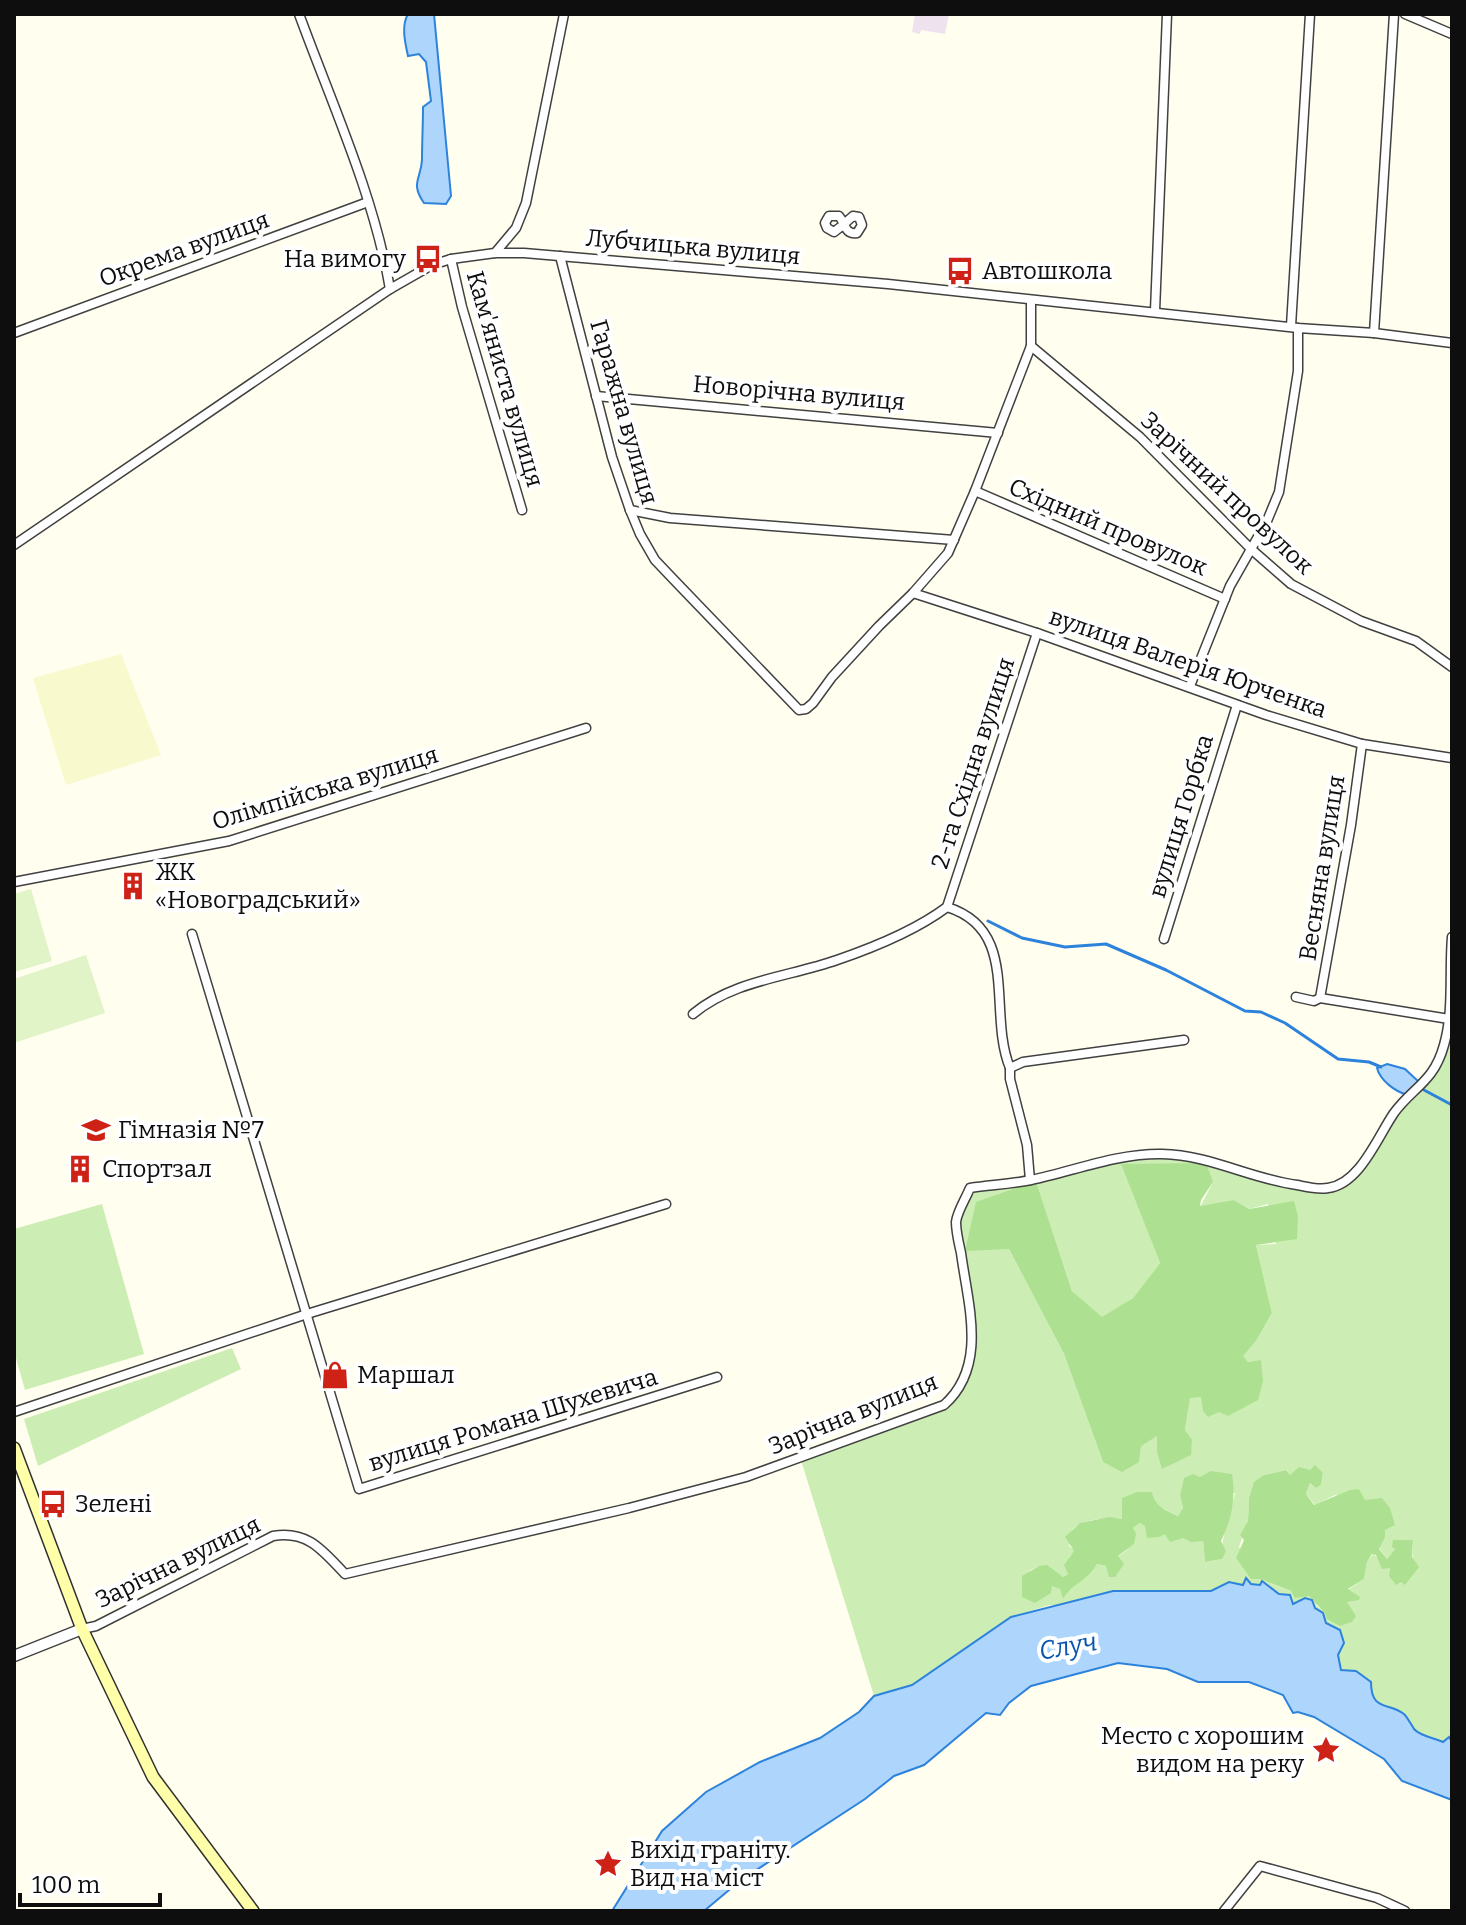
<svg xmlns="http://www.w3.org/2000/svg" width="1466" height="1925" font-family="Bitter,serif">
	<style>
		.industrial { fill: #eee2ee }
		.farmland { fill: #f8f9cc }
		.green { fill: #cceeb4; fill-rule: evenodd }
		.forest { fill: #ade191 }
		.pitch { fill: #e0f4c7 }
		.water { fill: #aed6fd; stroke: #2d83dc; stroke-width: 2 }
		.lines { fill: none; stroke-linecap: round; stroke-linejoin: round }
		.stream { stroke: #2d83dc; stroke-width: 3 }
		.minor-casing { stroke: #414141; stroke-width: 11 }
		.tertiary-casing { stroke: #414141; stroke-width: 13 }
		.secondary-casing { stroke: #303030; stroke-width: 14 }
		.minor { stroke: #fff; stroke-width: 8 }
		.tertiary { stroke: #fff; stroke-width: 10 }
		.secondary { stroke: #ffa; stroke-width: 11 }
		.labels { text-anchor: middle; stroke-width: 8; stroke-linejoin: round; paint-order: stroke }
		.street-label { font-size: 24px; fill: #0e0e0e; stroke: #fff }
		.poi-label { font-size: 24px; fill: #0e0e0e; stroke: #fff; text-anchor: start }
		.water-label { font-size: 26px; font-style: italic; fill: #0954ae; stroke: #fff }
	</style>
	<rect width="100%" height="100%" fill="#fffeef"/>
	<path class="industrial" d="M915,14H949L945,34L921,30L920,34L912,32Z"/>
	<path class="farmland" d="M121,654L161,755L66,785L33,678Z"/>
	<g class="green">
		<path d="M1452,1005V1742L1449,1737L1443,1742L1416,1732L1402,1713L1387,1708L1377,1701L1356,1671L1341,1670L1324,1619L1293,1604L1270,1588L1251,1584L1239,1586L1229,1582L1211,1591H1113L1064,1605H1050L1030,1611L1011,1617L912,1685L874,1696L800,1457L944,1405L957,1393L971,1353L956,1221L970,1188L1157,1154L1191,1155L1258,1178L1329,1188L1363,1164L1396,1110L1433,1070ZM1122,1165L1213,1182L1200,1207L1234,1200L1249,1209L1268,1204L1276,1244L1256,1245L1272,1313L1256,1341L1242,1356L1248,1362L1261,1361L1203,1411L1202,1396L1190,1397L1185,1430L1157,1436L1103,1462L1064,1354L1009,1249L1036,1181L1072,1291L1102,1318L1133,1298L1160,1263ZM1286,1470L1290,1475L1310,1470L1323,1473L1321,1485L1316,1488L1310,1483L1306,1494L1315,1505L1335,1495L1365,1500L1381,1542L1379,1548L1387,1559L1395,1549L1397,1540L1413,1541L1412,1574L1408,1581L1401,1582L1390,1567L1373,1554L1367,1562L1364,1579L1348,1590L1353,1599L1347,1602L1352,1622L1344,1624L1317,1606L1314,1599L1309,1596L1301,1595L1260,1579L1239,1547L1248,1521L1249,1498L1264,1475ZM1235,1493C1231,1515 1220,1537 1222,1559L1205,1562L1203,1541L1165,1534L1140,1523L1133,1528L1128,1549L1106,1566L1097,1564L1063,1597L1060,1589L1029,1571L1039,1566L1063,1577L1068,1574L1069,1557L1075,1551L1069,1546C1070,1541 1069,1536 1071,1532C1077,1519 1109,1517 1122,1519L1153,1499L1159,1506L1178,1516L1183,1508L1180,1496Z"/>
		<path d="M102,1204L144,1354L25,1390L14,1351V1229Z"/>
		<path d="M232,1348L241,1369L38,1466L24,1419Z"/>
	</g>
	<g class="forest">
		<path d="M1206,1163L1213,1182L1201,1200L1200,1206L1234,1200L1249,1209L1294,1201L1298,1216L1297,1239L1256,1245L1272,1313L1256,1341L1243,1356L1248,1362L1261,1360L1263,1381L1258,1400L1228,1416L1219,1412L1208,1417L1203,1411L1201,1397L1190,1398L1185,1430L1192,1440L1191,1455L1162,1469L1157,1452V1436L1141,1446L1139,1462L1122,1472L1103,1462L1064,1354L1009,1249L965,1251L976,1202L1036,1181L1072,1291L1102,1317L1133,1298L1160,1263L1121,1164Z"/>
		<path d="M1315,1465L1323,1473L1321,1485L1316,1488L1310,1483L1306,1494L1314,1505L1350,1490L1359,1489L1365,1500L1382,1498L1390,1508L1395,1525L1385,1530V1537L1379,1549L1387,1559L1395,1549L1392,1547L1393,1540H1413L1412,1557L1419,1567L1405,1585L1401,1582L1396,1585L1389,1576L1390,1568L1382,1569L1376,1555L1372,1554L1367,1562L1364,1579L1348,1589L1360,1597L1359,1600L1347,1602L1356,1616L1352,1622L1340,1626L1327,1619L1325,1613L1309,1596L1295,1598L1291,1591L1260,1579H1251L1236,1558L1244,1540L1240,1535L1248,1521L1249,1498L1254,1482L1264,1475L1286,1470L1290,1475L1299,1467L1310,1470Z"/>
		<path d="M1211,1471L1232,1474C1236,1498 1232,1519 1221,1541L1226,1551L1222,1559L1205,1562L1203,1541L1191,1542L1183,1538L1170,1542L1165,1534L1159,1537L1147,1538L1145,1526L1140,1523L1133,1528L1136,1534L1134,1544L1118,1556L1124,1564L1115,1577H1109L1106,1566L1097,1564C1085,1583 1075,1581 1063,1599L1060,1589L1052,1586L1051,1593L1035,1603L1022,1597V1576L1039,1566L1047,1565L1063,1577L1068,1574L1064,1565L1074,1551L1065,1537L1080,1523L1109,1517L1122,1519V1498L1137,1492H1152C1154,1506 1166,1510 1178,1516L1183,1508L1180,1496L1184,1478L1193,1474L1200,1477Z"/>
	</g>
	<g class="pitch">
		<path d="M31,889L52,961L14,972V894Z"/>
		<path d="M86,955L105,1013L14,1043V979Z"/>
	</g>
	<g class="water">
		<path d="M408,14H434L451,196L446,204L424,203C410,183 421,179 422,160C422,142 423,125 423,107L431,101L426,62L419,54L408,56C405,42 401,26 408,14Z"/>
		<path d="M1387,1064L1405,1069L1419,1082L1408,1095C1395,1092 1380,1080 1377,1068Z"/>
		<path d="M1246,1578L1251,1584L1260,1585L1262,1581L1279,1594L1290,1595L1293,1604L1305,1598L1312,1600L1315,1608L1323,1613L1326,1623L1340,1630L1344,1643L1338,1655L1341,1670L1356,1671L1371,1682C1371,1712 1389,1702 1404,1714C1407,1717 1411,1724 1414,1729C1420,1736 1434,1738 1443,1742L1449,1737L1452,1742V1800L1402,1781L1384,1759L1314,1717L1298,1712L1293,1713L1283,1695L1249,1682H1198L1167,1669L1118,1663L1031,1686L1009,1703L1000,1715L986,1713L924,1765L894,1776L865,1799L741,1880L704,1911H612L662,1831L706,1792L760,1762L820,1738L859,1712L874,1696L912,1685L1011,1617L1113,1591H1211L1229,1582L1243,1585Z"/>
	</g>
	<g class="lines">
		<g class="stream">
			<path d="M988,921L1022,938L1065,947L1106,944L1166,970L1245,1011L1261,1012L1285,1023L1338,1059L1369,1062L1381,1067"/>
			<path d="M1424,1090L1452,1105"/>
		</g>
		<defs>
			<g id="minor">
				<path d="M299,14C332,104 374,195 390,289"/>
				<path d="M1405,14L1452,34"/>
				<path d="M843,225L834,232L827,228L825,223L829,216H839C845,223 845,235 857,233L862,225L859,217L853,216L844,224"/>
				<path d="M495,253L516,228L526,203L564,14"/>
				<path d="M560,256L612,457L630,510L640,534L655,560L675,581L799,710L806,709L813,703L832,677L879,626L913,593L948,553L975,491L1031,346V300"/>
				<path d="M451,259L462,307L522,510"/>
				<path d="M1155,311L1167,14"/>
				<path d="M1291,326L1310,14"/>
				<path d="M14,333L368,202"/>
				<path d="M1374,333L1394,14"/>
				<path d="M1031,346L1140,437L1251,549L1291,584L1361,621L1416,641L1452,667"/>
				<path d="M596,396L998,433"/>
				<path d="M975,491L1225,599"/>
				<path d="M630,510L670,518L954,540"/>
				<path d="M14,545L390,289L432,265L451,259L495,253H524L888,284L1298,328L1374,333L1452,343"/>
				<path d="M913,593L1037,633L1266,715L1362,744L1452,758"/>
				<path d="M1190,686L1230,586L1267,521L1279,492L1298,371V328"/>
				<path d="M14,882L229,841L586,728"/>
				<path d="M947,907C1021,930 987,1012 1010,1068"/>
				<path d="M192,934L359,1489L717,1377"/>
				<path d="M1164,939L1237,705"/>
				<path d="M1296,997L1314,1001L1320,998L1351,825L1362,744"/>
				<path d="M1320,998L1449,1019"/>
				<path d="M693,1014C733,980 789,977 837,960C875,947 915,931 947,907L1037,633"/>
				<path d="M1030,1180L1027,1145L1010,1079V1068L1023,1062L1184,1040"/>
				<path d="M14,1412L307,1314L666,1204"/>
				<path d="M82,1629L96,1626L273,1536C308,1530 323,1551 345,1574L629,1508L746,1477L944,1405C988,1366 968,1305 961,1253C959,1244 956,1232 956,1222C957,1212 966,1198 970,1188C990,1185 1011,1184 1031,1180C1074,1171 1118,1153 1162,1154C1210,1155 1251,1179 1297,1185C1307,1187 1318,1190 1328,1188C1360,1184 1378,1136 1394,1113C1413,1087 1434,1082 1444,1045C1454,1010 1449,973 1452,937"/>
				<path d="M1224,1911L1260,1866L1377,1898L1405,1911"/>
			</g>
			<path id="tertiary" d="M14,1656L82,1629"/>
			<path id="secondary" d="M14,1448L82,1629L153,1777L253,1911"/>
		</defs>
		<use href="#minor" class="minor-casing"/>
		<use href="#tertiary" class="tertiary-casing"/>
		<use href="#secondary" class="secondary-casing"/>
		<use href="#minor" class="minor"/>
		<use href="#tertiary" class="tertiary"/>
		<use href="#secondary" class="secondary"/>
	</g>
	<defs>
		<symbol id="bus-bare" viewBox="-9 -9 18 18"><path d="M-5-6H5V4H4V6H2V4H-2V6H-4V4H-5ZM-3.5-4V0h7V-4ZM-3.5 1.2v1.5H-2V1.2ZM2 1.2v1.5H3.5V1.2Z" fill="#ce2217" stroke="#fff" stroke-width="2.5" paint-order="stroke"/></symbol>
		<symbol id="building-bare" viewBox="-9 -9 18 18"><path d="M-4-6H4V6H1V3H-1V6H-4ZM-2.5-4.3h1.7v1.8h-1.7ZM.8-4.3h1.7v1.8H.8ZM-2.5-1h1.7V.8h-1.7ZM.8-1h1.7V.8H.8Z" fill="#ce2217" stroke="#fff" stroke-width="2.5" paint-order="stroke"/></symbol>
		<symbol id="school-bare" viewBox="-9 -9 18 18"><path d="M0-5L7-2L0 1L-7-2ZM-4 1L0 2.5L4 1V4Q0 6-4 4Z" fill="#ce2217" stroke="#fff" stroke-width="2.5" paint-order="stroke"/></symbol>
		<symbol id="shop-bare" viewBox="-9 -9 18 18"><path d="M-5-2.5h2.3a2.7 3.5 0 0 1 5.4 0H5L5.5 6h-11ZM-1.5-2.5h3a1.5 2.3 0 0 0-3 0Z" fill="#ce2217" stroke="#fff" stroke-width="2.5" paint-order="stroke"/></symbol>
		<symbol id="sight-bare" viewBox="-9 -9 18 18"><path d="M0-6L1.8-2.2L6-1.7L2.9 1.2L3.7 5.4L0 3.3L-3.7 5.4L-2.9 1.2L-6-1.7L-1.8-2.2Z" fill="#ce2217" stroke="#fff" stroke-width="2.5" paint-order="stroke"/></symbol>
	</defs>
	<g fill-rule="evenodd">
		<use href="#bus-bare" x="408" y="239" width="40" height="40"/>
		<use href="#bus-bare" x="940" y="251" width="40" height="40"/>
		<use href="#building-bare" x="113" y="866" width="40" height="40"/>
		<use href="#school-bare" x="76" y="1110" width="40" height="40"/>
		<use href="#building-bare" x="60" y="1149" width="40" height="40"/>
		<use href="#shop-bare" x="315" y="1355" width="40" height="40"/>
		<use href="#bus-bare" x="33" y="1484" width="40" height="40"/>
		<use href="#sight-bare" x="1306" y="1730" width="40" height="40"/>
		<use href="#sight-bare" x="588" y="1844" width="40" height="40"/>
	</g>
	<g class="labels">
		<g class="street-label">
			<text transform="translate(693 247) rotate(5)" y="8">Лубчицька вулиця</text>
			<text transform="translate(184 249) rotate(-20)" y="8">Окрема вулиця</text>
			<text transform="translate(505 379) rotate(74)" y="8">Кам'яниста вулиця</text>
			<text transform="translate(799 393) rotate(5)" y="8">Новорічна вулиця</text>
			<text transform="translate(624 412) rotate(74)" y="8">Гаражна вулиця</text>
			<text transform="translate(1227 493) rotate(43)" y="8">Зарічний провулок</text>
			<text transform="translate(1108 527) rotate(23)" y="8">Східний провулок</text>
			<text transform="translate(1188 663) rotate(19)" y="8">вулиця Валерія Юрченка</text>
			<text transform="translate(973 763) rotate(-72)" y="8">2-га Східна вулиця</text>
			<text transform="translate(325 788) rotate(-17)" y="8">Олімпійська вулиця</text>
			<text transform="translate(1181 816) rotate(-73)" y="8">вулиця Горбка</text>
			<text transform="translate(1322 868) rotate(-81)" y="8">Весняна вулиця</text>
			<text transform="translate(853 1414) rotate(-22)" y="8">Зарічна вулиця</text>
			<text transform="translate(513 1420) rotate(-17)" y="8">вулиця Романа Шухевича</text>
			<text transform="translate(178 1562) rotate(-26)" y="8">Зарічна вулиця</text>
		</g>
		<g class="poi-label">
			<text x="406" y="267" text-anchor="end">На вимогу</text>
			<text x="982" y="279">Автошкола</text>
			<text x="155" y="880">ЖК<tspan x="155" dy="28">«Новоградський»</tspan></text>
			<text x="118" y="1138">Гімназія №7</text>
			<text x="102" y="1177">Спортзал</text>
			<text x="357" y="1383">Маршал</text>
			<text x="75" y="1512">Зелені</text>
			<text x="1304" y="1744" text-anchor="end">Место с хорошим<tspan x="1304" dy="28">видом на реку</tspan></text>
			<text x="630" y="1858">Вихід граніту.<tspan x="630" dy="28">Вид на міст</tspan></text>
		</g>
		<g class="water-label">
			<text transform="translate(1068 1646) rotate(-10)" y="9">Случ</text>
		</g>
	</g>
	<rect width="1466" height="1925" fill="none" stroke="#0e0e0e" stroke-width="32"/>
	<path d="M20 1893v12h140v-12" fill="none" stroke="#0e0e0e" stroke-width="4"/>
	<text x="32" y="1893" font-size="24" fill="#0e0e0e" stroke="#ffffff" stroke-width="6" paint-order="stroke">100 m</text>
</svg>
